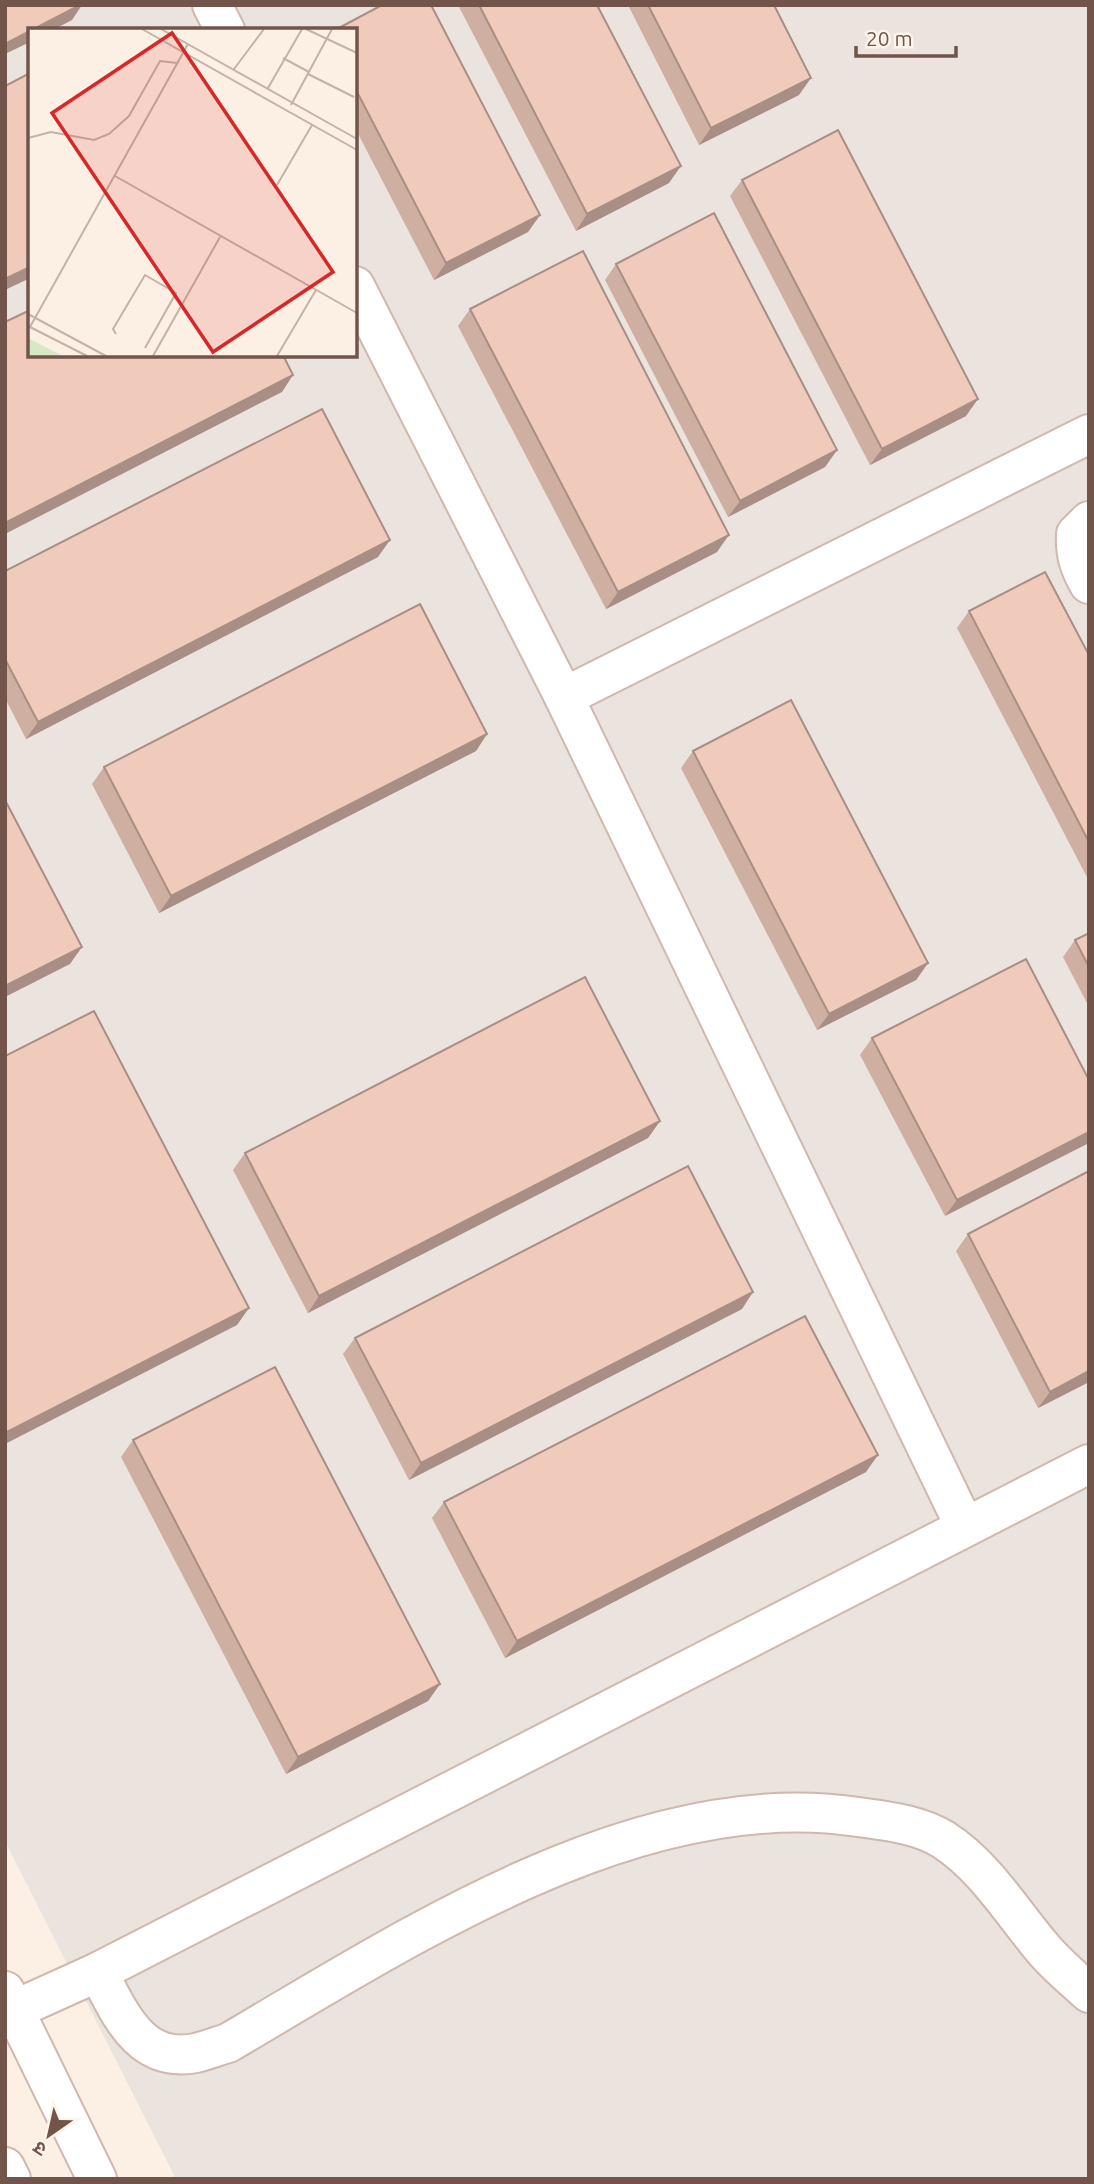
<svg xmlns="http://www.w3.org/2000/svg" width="1094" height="2184" font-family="Ubuntu,'Noto Sans Devanagari',sans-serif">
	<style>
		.industrial { fill: #ebe3de; fill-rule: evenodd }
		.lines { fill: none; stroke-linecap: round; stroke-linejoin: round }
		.minor-casing { stroke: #cfb8ad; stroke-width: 42 }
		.minor { stroke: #fff; stroke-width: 38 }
		.wall { fill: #ceafa2 }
		.shaded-wall { fill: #a88e84 }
		.building { fill: #f0cbbc; stroke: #a88e84; stroke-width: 2 }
		.inset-road { fill: none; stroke: #c5b2a6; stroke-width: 2 }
		.view { fill: #d62828; fill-opacity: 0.15; stroke: #d62828; stroke-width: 3.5 }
		.inset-edge { fill: none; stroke: #73544a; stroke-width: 3.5 }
	</style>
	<rect width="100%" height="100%" fill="#fcf0e4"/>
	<path class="industrial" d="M5,5H1089V2179H176L5,1841ZM30,30H355V355H30Z"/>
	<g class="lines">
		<defs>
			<g id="minor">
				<path d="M212,5L225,30"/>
				<path d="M355,286L564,697L965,1527"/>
				<path d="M1089,521L1076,534C1075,554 1079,567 1089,584"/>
				<path d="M564,697L1089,434"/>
				<path d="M98,1972C120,2013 139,2064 196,2053C207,2050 218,2046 228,2043C409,1937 640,1784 858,1817C886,1821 919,1824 944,1840C984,1866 1010,1909 1040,1945C1054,1963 1073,1978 1089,1993"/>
				<path d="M5,1991L97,2179"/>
				<path d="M5,2014L98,1972L1089,1464"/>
				<path d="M5,2167L11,2179"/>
			</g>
		</defs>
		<use href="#minor" class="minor-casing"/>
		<use href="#minor" class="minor"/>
	</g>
	<g class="wall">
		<path d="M458,5H597L669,183L576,231Z"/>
		<path d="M628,5H774L799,95L699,145Z"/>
		<path d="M355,30L540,215L528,232L434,280L355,128Z"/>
		<path d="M742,180L966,416L870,465L730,196Z"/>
		<path d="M616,264L837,450L825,467L728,517L605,280Z"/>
		<path d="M470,309L717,552L606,609L458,326Z"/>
		<path d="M378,557L26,739L5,698V571Z"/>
		<path d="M969,611L1089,655V881L957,628Z"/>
		<path d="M487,734L476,751L159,913L92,784L104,767Z"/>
		<path d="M693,751L928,963L916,980L817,1030L681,768Z"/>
		<path d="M1089,933V1007L1063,957L1075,940Z"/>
		<path d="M872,1038L1089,1080L945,1216L860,1055Z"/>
		<path d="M660,1121L648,1138L308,1313L233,1170L245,1153Z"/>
		<path d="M1089,1171V1382L1038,1408L956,1251L968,1234Z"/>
		<path d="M742,1309L409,1480L343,1354L355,1338Z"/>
		<path d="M133,1440L440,1684L428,1701L286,1774L121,1457Z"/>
		<path d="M866,1472L505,1658L432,1518L444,1502Z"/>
	</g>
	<g class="shaded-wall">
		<path d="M80,5H82L72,20L53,30H32Z"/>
		<path d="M30,31V42L5,54V44Z"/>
		<path d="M811,78L799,95L699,145L711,128Z"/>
		<path d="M681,166L669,183L576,231L587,214Z"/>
		<path d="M540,215L528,232L434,280L446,263Z"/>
		<path d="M30,267V278L5,290V279Z"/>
		<path d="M293,375L282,392L5,534V523Z"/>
		<path d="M978,399L966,416L870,465L882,449Z"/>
		<path d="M837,450L825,467L728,517L740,501Z"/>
		<path d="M729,535L717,552L606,609L618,592Z"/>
		<path d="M390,540L378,557L26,739L38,722Z"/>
		<path d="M487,734L476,751L159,913L171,896Z"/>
		<path d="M82,947L70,964L5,997V986Z"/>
		<path d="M928,963L916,980L817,1030L829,1014Z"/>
		<path d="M660,1121L648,1138L308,1313L319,1296Z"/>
		<path d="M1089,1132V1143L945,1216L957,1200Z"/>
		<path d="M753,1292L742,1309L409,1480L421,1463Z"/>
		<path d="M249,1308L237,1325L5,1444V1433Z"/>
		<path d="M1089,1371V1382L1038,1408L1050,1392Z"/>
		<path d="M878,1455L866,1472L505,1658L517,1641Z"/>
		<path d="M440,1684L428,1701L286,1774L298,1757Z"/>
	</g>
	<g class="building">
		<path d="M5,5H80L32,30H30V31L5,44Z"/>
		<path d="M382,5H431L540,215L446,263L355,88V30H335Z"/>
		<path d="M479,5H597L681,166L587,214Z"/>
		<path d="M648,5H774L811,78L711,128Z"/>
		<path d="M30,73V267L5,279V86Z"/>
		<path d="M838,130L978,399L882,449L742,180Z"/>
		<path d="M714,213L837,450L740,501L616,264Z"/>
		<path d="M583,251L729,535L618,592L470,309Z"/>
		<path d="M30,310V355H283L293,375L5,523V322Z"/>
		<path d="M322,409L390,540L38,722L5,659V571Z"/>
		<path d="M1045,572L1089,655V842L969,611Z"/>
		<path d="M420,604L487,734L171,896L104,767Z"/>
		<path d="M791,700L928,963L829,1014L693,751Z"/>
		<path d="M5,800L82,947L5,986Z"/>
		<path d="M1089,933V967L1075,940Z"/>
		<path d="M1026,959L1089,1080V1132L957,1200L872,1038Z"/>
		<path d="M585,977L660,1121L319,1296L245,1153Z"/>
		<path d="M94,1011L249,1308L5,1433V1056Z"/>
		<path d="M688,1166L753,1292L421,1463L355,1338Z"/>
		<path d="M1089,1171V1371L1050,1392L968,1234Z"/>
		<path d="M805,1316L878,1455L517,1641L444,1502Z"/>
		<path d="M275,1367L440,1684L298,1757L133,1440Z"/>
	</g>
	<g transform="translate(28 28)">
		<rect width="329" height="329" fill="#fcf0e4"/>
		<path d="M0,310L35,328H0Z" fill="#d6e9c3"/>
		<path class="inset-road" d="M114,1L329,122M133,1L329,111M278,1L329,25M255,30L281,44M206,41L236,1M280,46L326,69M240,60L274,1M263,77L304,1M0,110L23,104L66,112L81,106L101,88L132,33L149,35M87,148L329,285M249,157L284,97M0,286L78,328M0,298L59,328M2,299L160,16M88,306L85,301L117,247L148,265L117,320M125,328L192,209M249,328L288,262"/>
		<path class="view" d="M144,5L305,244L185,324L24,85Z"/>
		<rect width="329" height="329" class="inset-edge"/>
	</g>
	<rect width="1094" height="2184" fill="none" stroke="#73544a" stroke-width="14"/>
	<g transform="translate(49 2135) rotate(214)" stroke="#fff4ea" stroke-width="5" paint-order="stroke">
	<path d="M0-5L12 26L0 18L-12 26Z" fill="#73544a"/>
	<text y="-10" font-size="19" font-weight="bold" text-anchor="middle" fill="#73544a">उ</text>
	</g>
	<path d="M856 46v10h100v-10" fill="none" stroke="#73544a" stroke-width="3.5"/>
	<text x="866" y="46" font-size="21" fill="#73544a" stroke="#fff4ea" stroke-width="5" paint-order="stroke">20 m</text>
</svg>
